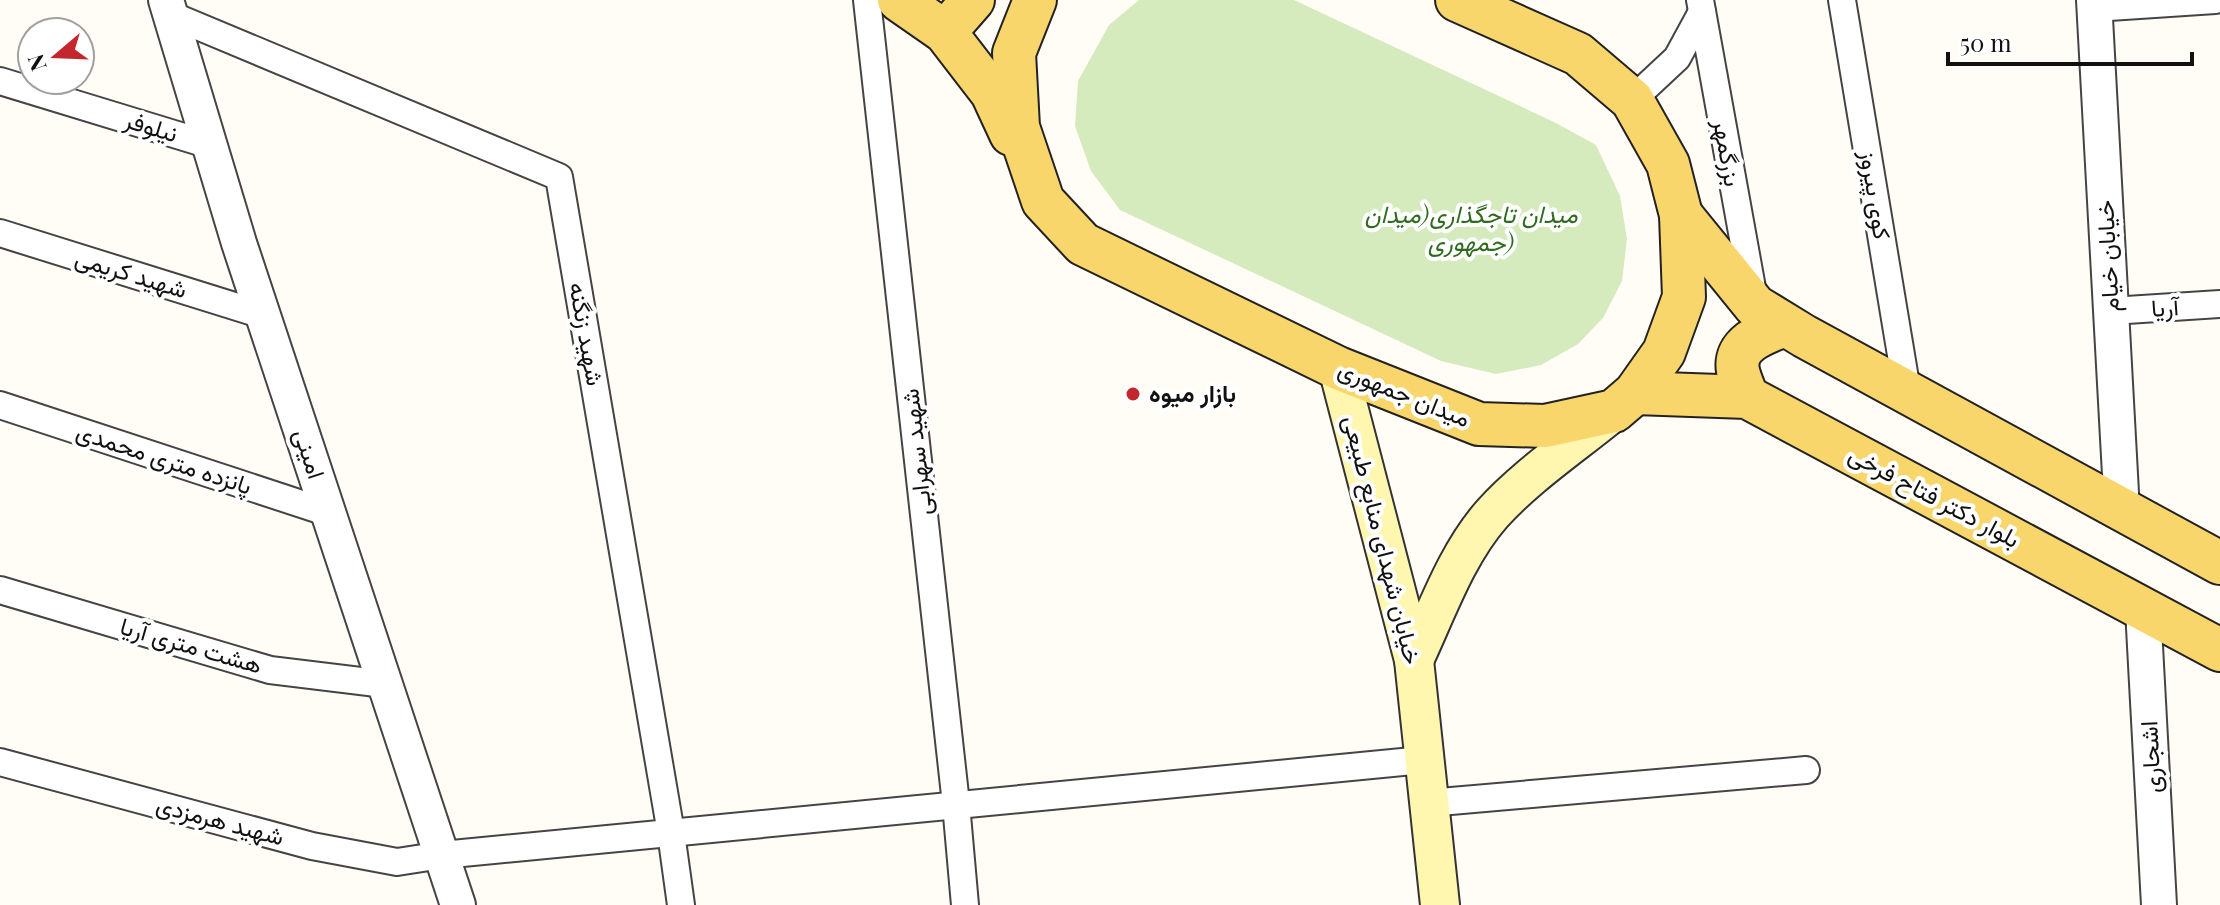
<svg xmlns="http://www.w3.org/2000/svg" width="2220" height="905" font-family="'Playfair Display',Vazirmatn,serif">
	<style>
		.green { fill: #d5ebbd }
		.lines { fill: none; stroke-linecap: round; stroke-linejoin: round }
		.minor-casing { stroke: #444; stroke-width: 30 }
		.tertiary-casing { stroke: #444; stroke-width: 38 }
		.secondary-casing { stroke: #333; stroke-width: 42 }
		.primary-casing { stroke: #222; stroke-width: 46 }
		.minor { stroke: #fff; stroke-width: 26 }
		.tertiary { stroke: #fff; stroke-width: 34 }
		.secondary { stroke: #fff6b0; stroke-width: 38 }
		.primary { stroke: #f9d66b; stroke-width: 42 }
		.poi-dot { fill: #c4262e; stroke: #fff; stroke-width: 3 }
		.labels { text-anchor: middle; stroke-width: 8; stroke-linejoin: round; paint-order: stroke }
		.street-label { font-size: 24px; fill: #111; stroke: #fff }
		.park-label { font-size: 24px; font-style: italic; fill: #2f6b1f; stroke: #fff }
		.poi-label { font-size: 24px; font-weight: bold; fill: #111; stroke: #fff; text-anchor: start }
	</style>
	<rect width="100%" height="100%" fill="#fffdf5"/>
	<path class="green" d="M1139,0H1294L1554,122L1596,145L1620,196L1627,239L1622,281L1603,318L1578,344L1541,365L1496,374L1441,361L1120,210L1091,171L1075,126L1078,81L1109,25Z"/>
	<g class="lines">
		<defs>
			<g id="minor">
				<path d="M867,0L956,804L965,905"/>
				<path d="M1700,0L1754,299"/>
				<path d="M1842,0L1907,391"/>
				<path d="M2094,8L2215,0"/>
				<path d="M171,15L559,177L671,833L681,905"/>
				<path d="M0,81L210,145"/>
				<path d="M1632,100L1677,58L1702,12"/>
				<path d="M0,233L263,315"/>
				<path d="M2111,311L2220,304"/>
				<path d="M0,405L329,513"/>
				<path d="M0,590L270,670L385,684"/>
				<path d="M0,762L312,846L397,862L442,855L1423,760"/>
				<path d="M1428,803L1806,770"/>
			</g>
			<g id="tertiary">
				<path d="M166,0L239,243L458,905"/>
				<path d="M2094,0L2122,511"/>
				<path d="M2143,609L2159,905"/>
			</g>
			<g id="secondary">
				<path d="M1338,368L1414,660L1440,905"/>
				<path d="M1414,660C1437,611 1456,555 1492,514C1526,476 1574,444 1614,411"/>
			</g>
			<g id="primary">
				<path d="M899,0L945,32L992,93L1011,134"/>
				<path d="M1035,0L1014,53L1018,127L1043,201L1083,244L1338,368L1479,424L1545,426L1614,411L1635,393L1664,352L1684,297L1681,215L1668,164L1632,100L1578,54L1457,0"/>
				<path d="M945,32L973,0"/>
				<path d="M1681,215L1755,306L1804,336L2220,563"/>
				<path d="M1635,393L1747,397L2220,650"/>
				<path d="M1747,397C1744,388 1740,380 1738,371C1733,343 1764,333 1785,325"/>
			</g>
		</defs>
		<use href="#minor" class="minor-casing"/>
		<use href="#tertiary" class="tertiary-casing"/>
		<use href="#secondary" class="secondary-casing"/>
		<use href="#primary" class="primary-casing"/>
		<use href="#minor" class="minor"/>
		<use href="#tertiary" class="tertiary"/>
		<use href="#secondary" class="secondary"/>
		<use href="#primary" class="primary"/>
	</g>
	<circle class="poi-dot" cx="1133" cy="394" r="8"/>
	<g class="labels">
		<g class="street-label">
			<text transform="translate(151 127) rotate(17)" y="8">نیلوفر</text>
			<text transform="translate(1727 153) rotate(80)" y="8">بزرگمهر</text>
			<text transform="translate(1875 195) rotate(81)" y="8">کوی پیروز</text>
			<text transform="translate(2108 256) rotate(-93)" y="8">خیابان خیام</text>
			<text transform="translate(131 274) rotate(17)" y="8">شهید کریمی</text>
			<text transform="translate(2165 308) rotate(-4)" y="8">آریا</text>
			<text transform="translate(586 334) rotate(80)" y="8">شهید زنگنه</text>
			<text transform="translate(1404 394) rotate(22)" y="8">میدان جمهوری</text>
			<text transform="translate(917 452) rotate(-96)" y="8">شهید سهرابی</text>
			<text transform="translate(309 454) rotate(72)" y="8">امینی</text>
			<text transform="translate(164 459) rotate(18)" y="8">پانزده متری محمدی</text>
			<text transform="translate(1934 497) rotate(28)" y="8">بلوار دکتر فتاح فرخی</text>
			<text transform="translate(1382 540) rotate(76)" y="8">خیابان شهدای منابع طبیعی</text>
			<text transform="translate(191 646) rotate(16)" y="8">هشت متری آریا</text>
			<text transform="translate(2151 757) rotate(-93)" y="8">اشجاری</text>
			<text transform="translate(220 821) rotate(15)" y="8">شهید هرمزدی</text>
		</g>
		<g class="park-label">
			<text x="1471" y="223">میدان تاجگذاری(میدان<tspan x="1471" dy="28">جمهوری)</tspan></text>
		</g>
		<g class="poi-label">
			<text x="1149" y="402">بازار میوه</text>
		</g>
	</g>
	<g transform="translate(56 56) rotate(251)"><circle r="38" fill="#ffffff" stroke="#a0a0a0" stroke-width="2"/>
	<path d="M0-6L14 30L0 20L-14 30Z" fill="#c4262e"/>
	<text y="-12" font-size="22" font-weight="bold" text-anchor="middle" fill="#111111">N</text>
	</g>
	<path d="M1948 52v12h244v-12" fill="none" stroke="#111111" stroke-width="4"/>
	<text x="1960" y="52" font-size="24" fill="#111111" stroke="#ffffff" stroke-width="6" paint-order="stroke">50 m</text>
</svg>
